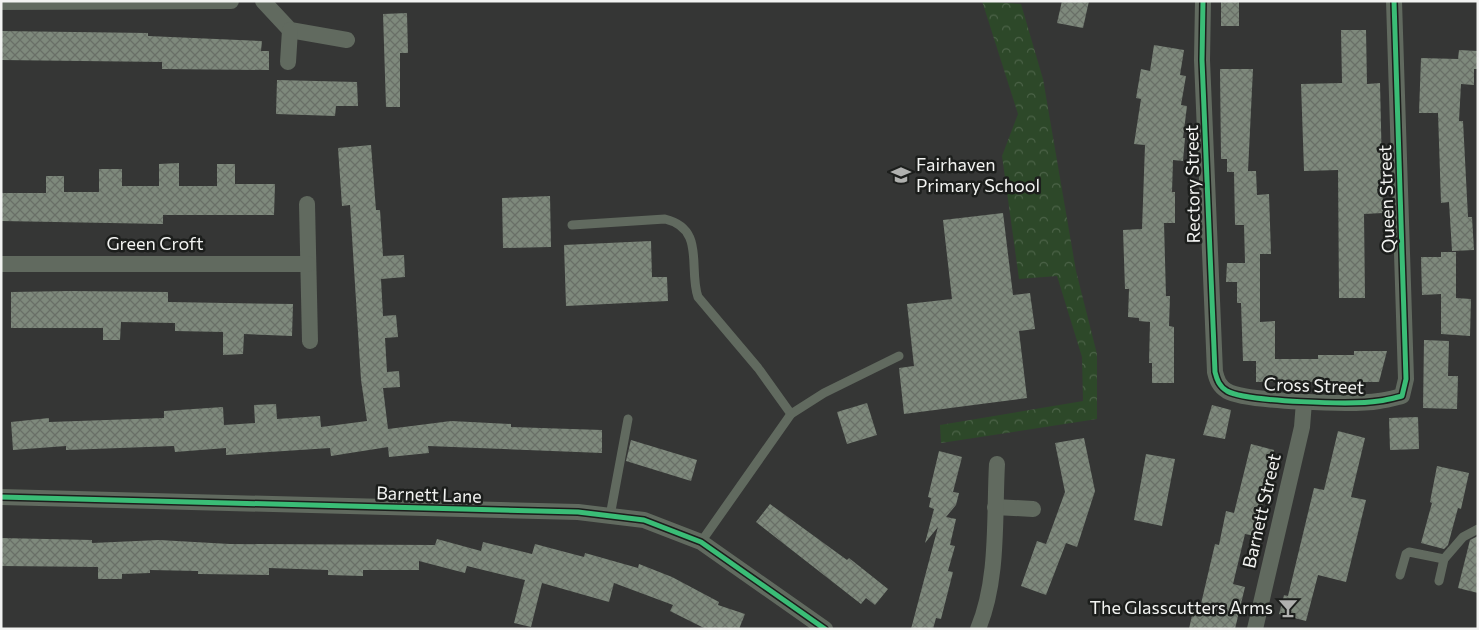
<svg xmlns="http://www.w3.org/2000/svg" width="1479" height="630" font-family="Commissioner,sans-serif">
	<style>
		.forest { fill: url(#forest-crowns) }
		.building { fill: url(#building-cross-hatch) }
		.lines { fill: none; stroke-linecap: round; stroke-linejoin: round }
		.service { stroke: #616a5f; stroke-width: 9 }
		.minor { stroke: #616a5f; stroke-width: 16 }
		.cycleway-casing { stroke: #1c1e1c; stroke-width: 8 }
		.cycleway { stroke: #3abd76; stroke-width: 5 }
		.labels { text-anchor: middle; stroke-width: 5; stroke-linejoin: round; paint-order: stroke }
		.poi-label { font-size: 18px; fill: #f2f3f1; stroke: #1c1e1c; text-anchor: start }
		.street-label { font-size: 18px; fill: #f2f3f1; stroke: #1c1e1c }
	</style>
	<defs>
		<pattern id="forest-crowns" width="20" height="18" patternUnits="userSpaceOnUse" patternTransform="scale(1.25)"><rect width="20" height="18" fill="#2d4829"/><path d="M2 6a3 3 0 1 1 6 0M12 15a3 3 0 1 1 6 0" fill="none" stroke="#4c6348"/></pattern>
		<pattern id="building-cross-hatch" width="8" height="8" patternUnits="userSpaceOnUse" patternTransform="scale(1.25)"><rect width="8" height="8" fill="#7e897c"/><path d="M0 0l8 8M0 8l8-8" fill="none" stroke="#696f67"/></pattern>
	</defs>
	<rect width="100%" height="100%" fill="#353635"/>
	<path class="forest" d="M982,1L1021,4L1043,79L1076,271L1097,354V419L941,443L940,425L1083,401L1082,357L1057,276L1019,279L1002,156L1018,114Z"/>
	<g class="building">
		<path d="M1062,1H1089L1083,28L1057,23Z"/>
		<rect x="1221" y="1" width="18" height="25"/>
		<path d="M407,13L408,53H400V107H386L383,14Z"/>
		<path d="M1341,30H1366L1367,84L1380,83L1383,213L1364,214L1365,298H1339L1338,170L1304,171L1301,84L1342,83Z"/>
		<path d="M1,31L148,33V36L262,41L261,51H269V70L162,69V62L1,60Z"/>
		<path d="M1154,45L1184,50L1180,75L1186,76L1181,105L1187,106L1183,138H1185L1183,161L1173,160L1172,192H1175V223H1164L1166,296H1170L1169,326L1174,327V383H1152V363H1149L1150,322L1139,321V318L1128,317L1129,289H1125L1123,230L1142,229L1145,145L1134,144L1141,99L1136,98L1141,69L1150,71Z"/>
		<path d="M1459,50L1478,51V69H1474V85L1461,84L1459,121H1463L1468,217H1472L1474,250L1452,251L1449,202L1441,203L1438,113H1419L1421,58L1458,59Z"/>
		<path d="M1220,69H1253L1248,171H1256L1257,195L1269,194L1271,254H1260V322L1275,321V359H1318V355H1354V351H1387L1379,382H1256V361H1243L1241,303H1237V282H1226L1227,263H1245L1244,225H1235L1234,172H1227V159H1221Z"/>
		<path d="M277,80L357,82L358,106H336L335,116L276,114Z"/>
		<path d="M371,145L376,210H380L383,256L404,255L405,277L381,279L383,316L396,315L398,337L385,338L387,372L399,371L400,387L383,388L388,429L451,421L511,424V427L602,430V453L428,446L429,453L389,457L388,447L331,456L330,448L226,455V448L175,452L174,446L66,450V446L13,450L11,422L49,418V422L164,418V411L223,407L224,425L255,423L254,405L276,404L277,419L320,416L321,427L367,421L361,380L350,205L342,206L338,148Z"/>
		<path d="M179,163V186H217V164H235V184H275L274,215H163V224L1,221V193H46V176H64V192H99V169H122V186H159V164Z"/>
		<path d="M550,196L551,247L503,248L502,198Z"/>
		<path d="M1003,213L1013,295L1030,293L1035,329L1019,331L1027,398L904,414L899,368L914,366L907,304L952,299L943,220Z"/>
		<path d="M651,241L652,277H667L668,301L566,306L564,245Z"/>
		<path d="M1441,252H1456V298L1471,299L1470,336L1441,334V294L1422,295L1421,257H1441Z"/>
		<path d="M70,291L168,292V302L293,304L292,336L244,334L243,354L223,355V332L175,331V323L121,322L120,340H103V328H11V292Z"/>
		<path d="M1424,340L1449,341L1448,376H1458L1457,409L1423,408Z"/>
		<path d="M867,403L877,435L847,444L837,412Z"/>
		<path d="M1212,405L1231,410L1225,439L1203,435Z"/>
		<path d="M1418,417L1419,449L1390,450L1389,418Z"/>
		<path d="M1338,431L1365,438L1351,497L1366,500L1346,582L1318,575L1306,621L1279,614L1284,595L1288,596L1314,488L1324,490Z"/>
		<path d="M1084,438L1095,491L1077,547L1066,543L1046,595L1021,586L1037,541L1046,544L1065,492L1055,443Z"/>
		<path d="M631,440L697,460L691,481L626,461Z"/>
		<path d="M1251,444L1274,450L1256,536L1245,534L1233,584L1245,587L1235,629H1189L1194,606L1200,608L1215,544L1219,545L1226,511L1234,513Z"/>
		<path d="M939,451L962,457L953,492L959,493L956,505L946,517L956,519L950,545L955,546L948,571L953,572L941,619L936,618L933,629H911L938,527L925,543L934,509L929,507L931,498L928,497Z"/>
		<path d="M1146,454L1175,459L1162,526L1134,520Z"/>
		<path d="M1437,466L1469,473L1461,509L1458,508L1448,545L1444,549L1421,543L1432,503L1430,502Z"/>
		<path d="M770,504L847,560L849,558L888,589L875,605L866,598L861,604L756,522Z"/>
		<path d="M1478,536V593L1458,588L1470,540Z"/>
		<path d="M1,538L92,540V543L159,540L230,544L435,545L437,539L481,551L483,542L532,554L535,544L584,557L585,553L638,568L639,564L672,577L719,602L718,605L745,614L739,629H706L670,611L673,605L614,583L609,602L542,583L531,627L514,623L525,580L467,566L465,573L419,561V570H363V576L328,575V570L269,568V575L198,574V571L150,570V573L122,574V579H98V567L1,566Z"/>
	</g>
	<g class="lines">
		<g class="service">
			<path d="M572,225L665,219C706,229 688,268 698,297L758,368L791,414"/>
			<path d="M610,516L628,419"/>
			<path d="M701,542L791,414L824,393L899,356"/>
			<path d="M1400,575L1406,554L1409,552L1444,559"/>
			<path d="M1439,581L1444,559L1463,537L1478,529"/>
		</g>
		<g class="minor">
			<path d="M263,1L290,30L347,40"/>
			<path d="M1203,1L1202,60L1215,372C1217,380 1219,386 1227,391C1246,402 1355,405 1379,401C1387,400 1394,398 1402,396L1406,379L1394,1"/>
			<path d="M1,2L231,1"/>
			<path d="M288,62L290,30"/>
			<path d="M307,204L310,341"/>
			<path d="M1,264H308"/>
			<path d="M1,497L578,512L644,520L701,542L825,629"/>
			<path d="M995,507L1033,509"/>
			<path d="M978,629C999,579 994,517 997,464"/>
			<path d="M1255,629L1302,427L1304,402"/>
		</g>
		<defs>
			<g id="cycleway">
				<path d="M1203,1L1202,60L1215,372C1217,380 1219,386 1227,391C1246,402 1355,405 1379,401C1387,400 1394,398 1402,396L1406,379L1394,1"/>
				<path d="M1,497L578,512L644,520L701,542L825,629"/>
			</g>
		</defs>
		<use href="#cycleway" class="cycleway-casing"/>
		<use href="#cycleway" class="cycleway"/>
	</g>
	<defs>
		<symbol id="school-bare" viewBox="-9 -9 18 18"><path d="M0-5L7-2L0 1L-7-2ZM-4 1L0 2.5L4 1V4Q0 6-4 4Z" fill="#b0b1af" stroke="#1c1e1c" stroke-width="2.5" paint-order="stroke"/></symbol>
		<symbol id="bar-bare" viewBox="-9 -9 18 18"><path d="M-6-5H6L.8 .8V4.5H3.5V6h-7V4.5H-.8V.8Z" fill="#b0b1af" stroke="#1c1e1c" stroke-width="2.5" paint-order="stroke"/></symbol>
	</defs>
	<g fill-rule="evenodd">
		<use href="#school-bare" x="887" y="161" width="28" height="28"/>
		<use href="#bar-bare" x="1274" y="594" width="28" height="28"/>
	</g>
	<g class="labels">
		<g class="poi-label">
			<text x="916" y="171">Fairhaven<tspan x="916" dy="21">Primary School</tspan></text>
			<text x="1273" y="614" text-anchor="end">The Glasscutters Arms</text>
		</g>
		<g class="street-label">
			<text transform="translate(1193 184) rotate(-91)" y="6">Rectory Street</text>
			<text transform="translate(1387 199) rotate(-92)" y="6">Queen Street</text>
			<text x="155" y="250">Green Croft</text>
			<text transform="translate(1314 386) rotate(2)" y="6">Cross Street</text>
			<text transform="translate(429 495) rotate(2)" y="6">Barnett Lane</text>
			<text transform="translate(1262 511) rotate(-77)" y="6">Barnett Street</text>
		</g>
	</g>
	<rect width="1479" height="630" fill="none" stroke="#f2f3f1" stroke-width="5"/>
</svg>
